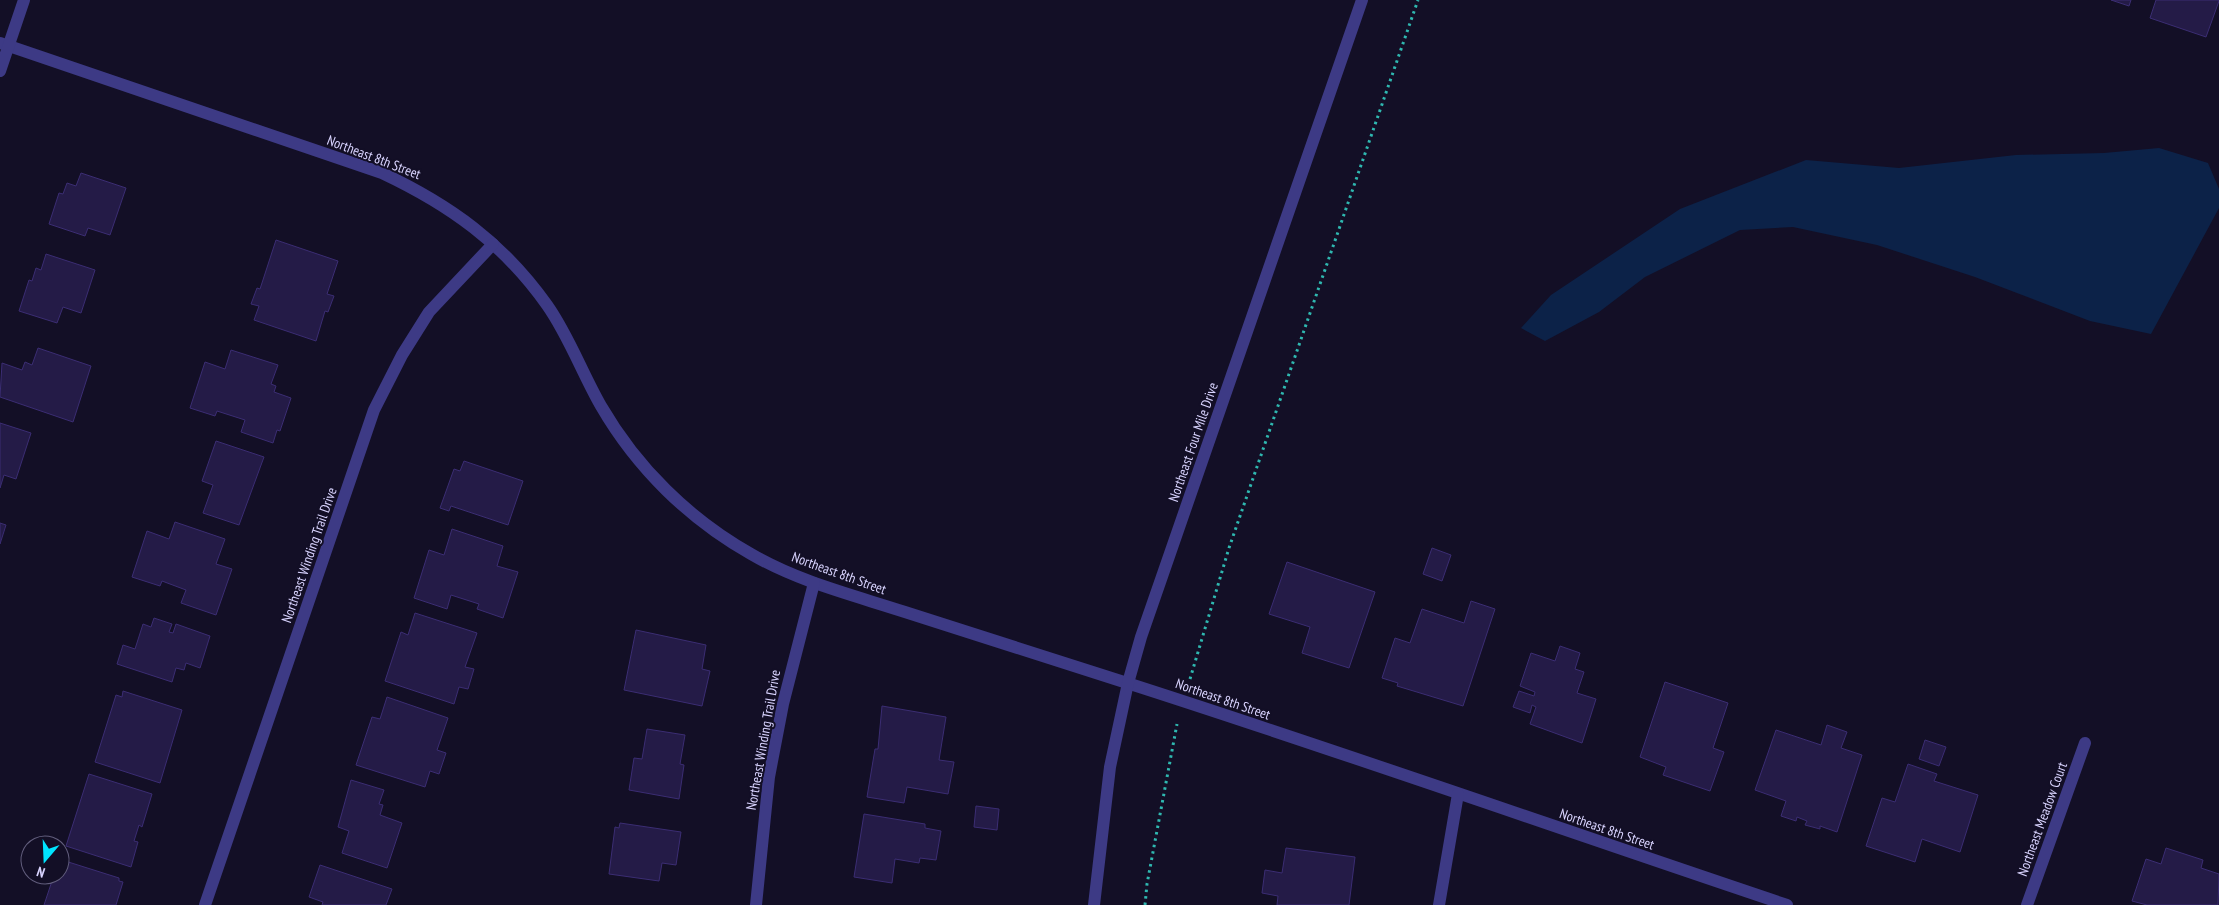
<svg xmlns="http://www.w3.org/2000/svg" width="2219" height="905" font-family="'PT Sans Narrow',sans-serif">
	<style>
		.water { fill: #0c2248 }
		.building { fill: #241b47; stroke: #3b2d73 }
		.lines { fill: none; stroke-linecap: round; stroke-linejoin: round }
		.path { stroke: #2fb8b0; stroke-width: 3; stroke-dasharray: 2.5 4; stroke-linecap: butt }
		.minor { stroke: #3d3a85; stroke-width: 12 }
		.tertiary { stroke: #3d3a85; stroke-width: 12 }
		.labels { text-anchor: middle; stroke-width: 4; stroke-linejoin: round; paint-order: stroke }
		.street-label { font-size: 14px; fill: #d9d4ff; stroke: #130f26 }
	</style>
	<rect width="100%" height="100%" fill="#130f26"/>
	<path class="water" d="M2159,148L2208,163L2219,189V208L2151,334L2090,321L1975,277L1877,245L1793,227L1740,230L1645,277L1599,312L1545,341L1521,328L1551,295L1680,209L1806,160L1899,168L2016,155L2104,153Z"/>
	<g class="building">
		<path d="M2111,0H2131L2129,6Z"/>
		<path d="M2156,0H2219V1L2206,37L2150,18Z"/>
		<path d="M81,173L126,188L110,235L88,228L85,236L49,224L59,193L63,194L67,183L76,186Z"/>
		<path d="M276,240L338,261L327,294L334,296L328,312L325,311L316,341L254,320L259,306L251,304L257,288L260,289Z"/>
		<path d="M46,254L95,270L81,313L63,307L57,323L19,311L29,280L32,281L36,268L41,270Z"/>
		<path d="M38,348L91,366L73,422L0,397L2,363L22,370L25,362L32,365Z"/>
		<path d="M231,350L278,365L271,384L276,386L274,392L291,398L280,431L277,430L273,443L241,432L245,420L217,411L215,416L190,408L205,362L225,369Z"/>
		<path d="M0,423L31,433L16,479L4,475L0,488Z"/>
		<path d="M216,441L264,457L239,525L203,513L213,485L202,481Z"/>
		<path d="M464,461L523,481L508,525L451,506L449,511L440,508L454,469L460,471Z"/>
		<path d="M175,522L225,539L216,564L232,569L216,615L181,603L186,590L162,581L160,586L132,577L147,531L169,539Z"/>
		<path d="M0,523L6,525L0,544Z"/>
		<path d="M452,529L503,546L497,566L518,572L503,618L477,609L479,604L451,595L447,609L414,598L429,550L444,555Z"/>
		<path d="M1432,548L1451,555L1442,581L1423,574Z"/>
		<path d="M1287,562L1375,592L1349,668L1302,653L1310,627L1269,614Z"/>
		<path d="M1471,601L1495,609L1463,706L1397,686L1398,683L1382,678L1395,638L1410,643L1422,609L1464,623Z"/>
		<path d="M415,613L477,633L465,667L474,669L468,689L459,687L454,704L385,681L401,632L408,635Z"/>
		<path d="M154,618L172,624L169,632L173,633L176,624L210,636L200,668L186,663L184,670L176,668L172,682L117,664L123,645L135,649L143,624L151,627Z"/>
		<path d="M636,630L706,645L702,669L710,671L702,706L624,690Z"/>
		<path d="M1560,646L1580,653L1575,669L1584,672L1577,693L1596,699L1582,743L1530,724L1536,707L1532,705L1530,713L1513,707L1519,691L1534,696L1535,692L1520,686L1531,653L1555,661Z"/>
		<path d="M1665,682L1728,703L1713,748L1724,752L1710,791L1663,775L1666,767L1640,757Z"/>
		<path d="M123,691L182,710L160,783L95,762L116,695L122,697Z"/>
		<path d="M387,697L448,718L437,750L446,753L439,774L430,771L425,787L356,765L372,717L380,719Z"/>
		<path d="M882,706L946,717L939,760L954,762L948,794L907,787L904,803L867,797L875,749H878Z"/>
		<path d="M1827,725L1847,732L1841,748L1862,755L1837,832L1820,826V829L1805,825L1807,821L1797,817L1796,821L1781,816L1786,801L1755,790L1776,730L1821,745Z"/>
		<path d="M647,729L685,735L680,764L684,765L679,799L629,790L634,758L642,759Z"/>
		<path d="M1925,740L1946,747L1939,766L1919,759Z"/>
		<path d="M1908,764L1937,774L1934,781L1978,795L1960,852L1922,839L1915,862L1866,846L1882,798L1895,802Z"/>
		<path d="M89,774L152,794L142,827L139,825L134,841L138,842L131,867L66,846Z"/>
		<path d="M351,780L384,790L379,804L383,805L380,815L402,823L387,868L342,853L349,831L338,827Z"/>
		<path d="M976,806L999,809L997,830L974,827Z"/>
		<path d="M864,814L925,824V828L941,831L936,860L920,858L919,863L895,859L892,883L854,877Z"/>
		<path d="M620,823L681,832L676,865L662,863L659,881L609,874L615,827L619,828Z"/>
		<path d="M1286,848L1355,857L1349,905H1277L1278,896L1262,893L1265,870L1282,873Z"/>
		<path d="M2166,848L2203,860L2201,868L2219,874L2218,905H2147L2132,901L2146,859L2161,864Z"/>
		<path d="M62,860L119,878V881L123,882L116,905H44L54,875H60Z"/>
		<path d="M320,865L392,889L386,905H322L323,902L309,897Z"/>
	</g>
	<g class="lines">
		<g class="path">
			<path d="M1190,679L1229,548L1418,0"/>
			<path d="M1145,905L1147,884L1177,724"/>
		</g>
		<g class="minor">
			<path d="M0,43L382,173C450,205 503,243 547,305C569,336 582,373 601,406C637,468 689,519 751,554C799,582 853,595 905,612C978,635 1051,658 1124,682C1346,753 1566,831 1787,905"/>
			<path d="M0,71L24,0"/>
			<path d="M205,905L374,410L402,355L429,312L493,244"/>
			<path d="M756,905L769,777L783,704L814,583"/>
			<path d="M1439,905L1458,794"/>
			<path d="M2027,905L2085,743"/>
		</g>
		<path class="tertiary" d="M1094,905L1110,767L1128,683L1141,637L1362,0"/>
	</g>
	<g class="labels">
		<g class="street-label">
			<text transform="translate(374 157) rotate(21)" y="5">Northeast 8th Street</text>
			<text transform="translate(1193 442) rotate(-71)" y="5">Northeast Four Mile Drive</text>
			<text transform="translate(309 555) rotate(-71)" y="5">Northeast Winding Trail Drive</text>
			<text transform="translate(839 573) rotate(20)" y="5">Northeast 8th Street</text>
			<text transform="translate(1223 699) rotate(19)" y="5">Northeast 8th Street</text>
			<text transform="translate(763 740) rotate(-80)" y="5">Northeast Winding Trail Drive</text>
			<text transform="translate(2042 819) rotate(-70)" y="5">Northeast Meadow Court</text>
			<text transform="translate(1607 829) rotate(19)" y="5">Northeast 8th Street</text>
		</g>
	</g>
	<g transform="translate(45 860) rotate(199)"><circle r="24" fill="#130f26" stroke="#625e7d"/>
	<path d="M0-4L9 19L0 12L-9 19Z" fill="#00e5ff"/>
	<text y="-8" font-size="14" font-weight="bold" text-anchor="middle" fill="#d9d4ff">N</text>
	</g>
</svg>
